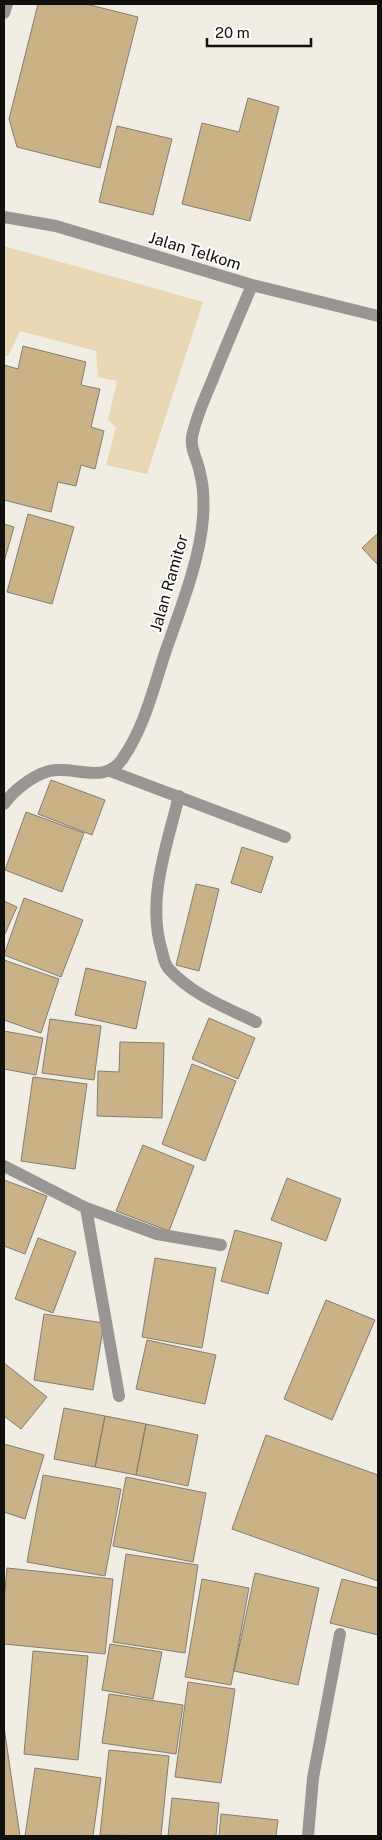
<svg xmlns="http://www.w3.org/2000/svg" width="382" height="1840" font-family="'Public Sans',sans-serif">
<style>
.green{fill:#e9d6b2}
.building{fill:#cab286;stroke:#827d75}
.lines{fill:none;stroke-linecap:round;stroke-linejoin:round}
.street{stroke:#989592;stroke-width:12}
.labels{text-anchor:middle;dominant-baseline:central;stroke-width:4;stroke-linejoin:round;paint-order:stroke}
.street-label{font-size:16px;fill:#12100d;stroke:#fff}
</style>
<rect width="100%" height="100%" fill="#f2ede3"/>
<path class="green" d="M4 246 203 302 147 474 106 465 116 427 108 420 117 381 98 377 96 351 20 331 8 356 4 355Z"/>
<path class="building" d="M38 4H86L138 17 100 168 17 147 9 119Z
M248 98 279 107 250 221 182 204 202 123 239 132Z
M117 126 172 139 153 215 99 202Z
M23 346 86 362 81 385 100 389 91 427 104 431 95 469 81 465 76 486 58 482 51 512 4 500V365L18 369Z
M28 514 74 527 52 604 7 592Z
M4 524 14 527 4 562Z
M378 533V565L362 548Z
M51 780 105 800 92 835 38 814Z
M26 812 84 833 62 892 5 870Z
M242 847 273 857 261 893 231 883Z
M196 884 219 889 199 971 176 965Z
M24 898 83 920 61 977 4 955Z
M4 901 17 907 4 936Z
M4 960 59 979 41 1033 4 1020Z
M86 968 146 982 136 1029 75 1015Z
M209 1018 255 1038 238 1079 192 1059Z
M50 1019 101 1026 94 1080 42 1073Z
M4 1031 43 1038 36 1075 4 1069Z
M120 1042 164 1043 162 1118 97 1116 98 1071 119 1072Z
M192 1064 236 1081 205 1161 162 1144Z
M33 1077 87 1084 75 1169 21 1161Z
M143 1145 194 1166 169 1231 116 1211Z
M287 1178 341 1199 326 1241 271 1220Z
M4 1180 47 1196 25 1254 4 1246Z
M235 1230 282 1243 268 1294 221 1281Z
M38 1238 76 1252 53 1313 15 1299Z
M155 1258 216 1268 202 1348 142 1337Z
M326 1300 375 1320 332 1420 284 1399Z
M44 1314 104 1323 93 1390 34 1380Z
M147 1340 216 1355 205 1404 136 1389Z
M4 1363 47 1397 21 1429 4 1416Z
M64 1408 105 1416 95 1467 54 1459Z
M105 1416 146 1424 136 1475 95 1467Z
M146 1424 198 1435 188 1486 136 1475Z
M266 1435 378 1475V1581L232 1529Z
M4 1444 44 1455 25 1519 4 1512Z
M43 1475 121 1489 105 1576 27 1562Z
M126 1477 206 1493 193 1562 113 1546Z
M126 1554 198 1565 185 1653 113 1642Z
M7 1568 113 1579 105 1654 4 1644V1601Z
M255 1573 319 1588 298 1685 234 1671Z
M202 1579 249 1588 231 1685 185 1677Z
M342 1579 378 1588V1635L330 1623Z
M110 1644 162 1652 153 1699 102 1690Z
M33 1651 88 1656 78 1760 24 1754Z
M188 1682 235 1689 221 1783 175 1777Z
M109 1694 183 1705 176 1754 102 1743Z
M4 1727 20 1836H4Z
M109 1750 169 1756 161 1836 100 1835Z
M35 1768 101 1778 93 1836H25Z
M172 1798 219 1803 216 1836H168Z
M221 1814 278 1820 276 1836H219Z"/>
<g class="lines">
<path class="street" d="M4 13 7 4
M4 217 56 226 252 285 378 316
M110 771 285 837
M179 796C167 845 146 901 162 951 163 956 165 964 168 968 192 995 225 1007 256 1022
M4 804C14 790 32 776 49 771 75 765 105 786 123 758 145 726 154 686 166 650 180 610 200 560 203 518 204 503 204 488 200 473 198 461 190 449 192 437 196 416 206 396 214 376 226 346 239 316 252 285
M4 1166 86 1208 157 1234 221 1245
M86 1208 119 1396
M308 1836 313 1778 340 1634"/>
</g>
<g class="labels">
<g class="street-label">
<text transform="translate(195 251) rotate(17)">Jalan Telkom</text>
<text transform="translate(169 583) rotate(-74)">Jalan Ramitor</text>
</g>
</g>
<rect width="382" height="1840" fill="none" stroke="#12100d" stroke-width="10"/>
<path d="M207 38v8h104v-8" fill="none" stroke="#12100d" stroke-width="2.5"/>
<text x="215" y="38" font-size="15" fill="#12100d" stroke="#ffffff" stroke-width="4" paint-order="stroke">20 m</text>
</svg>
